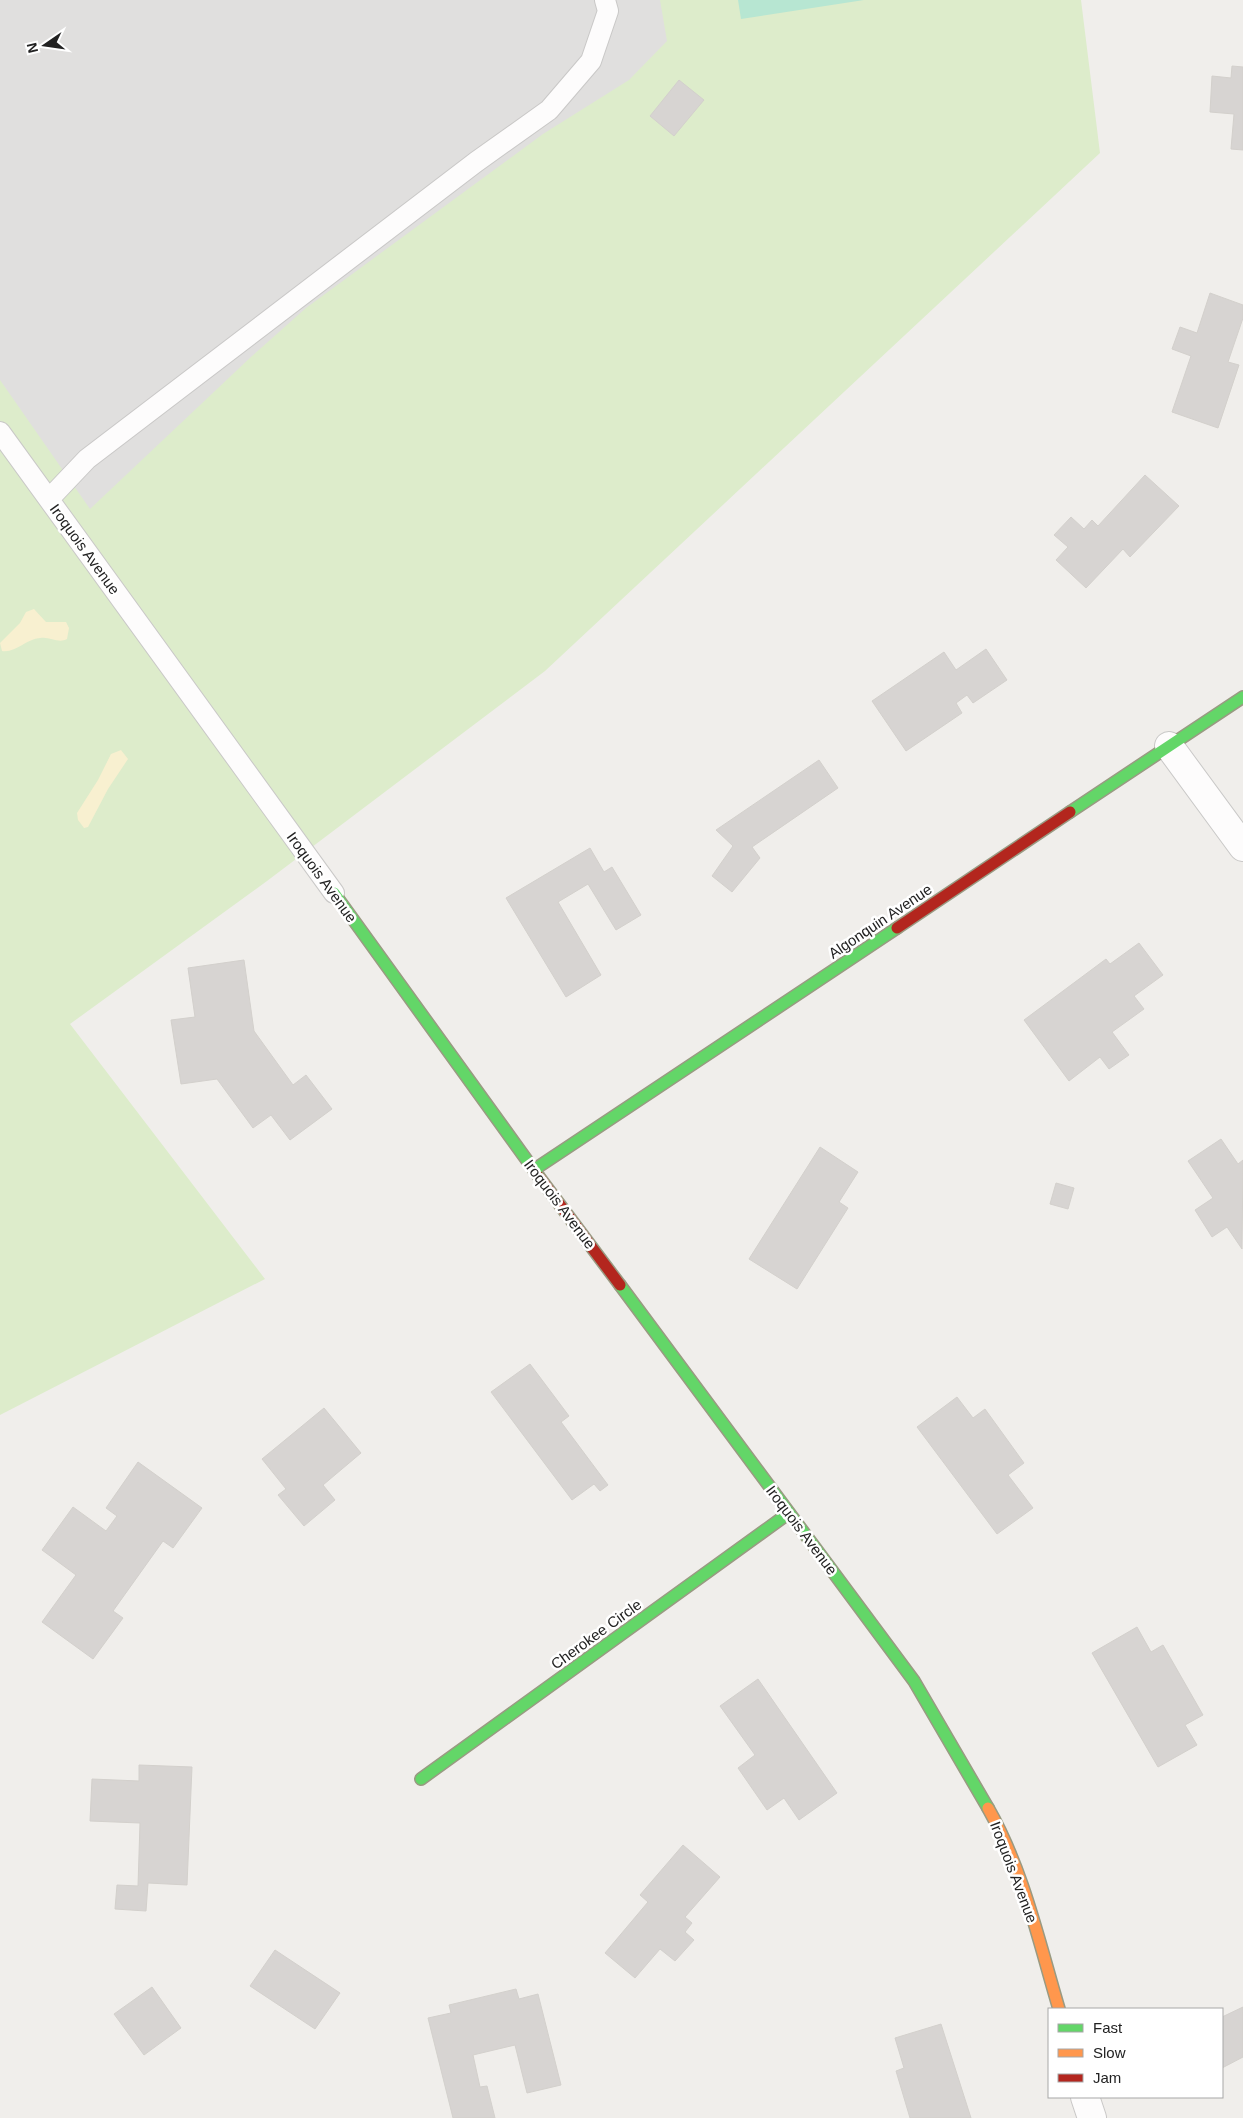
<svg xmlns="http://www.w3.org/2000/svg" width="1243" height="2118" font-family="Helvetica,sans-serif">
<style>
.grass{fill:#ddeccb}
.sand{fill:#f8f0d0}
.pitch{fill:#b7e6d2}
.parking{fill:#e0dfde}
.building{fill:#d7d4d2;stroke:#d3d0cc}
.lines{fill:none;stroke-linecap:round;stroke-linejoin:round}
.lane-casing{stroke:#c9c8c7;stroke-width:22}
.street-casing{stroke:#c9c8c7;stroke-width:30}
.fast-casing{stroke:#999a82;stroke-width:14}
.slow-casing{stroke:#999a82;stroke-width:14}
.jam-casing{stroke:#999a82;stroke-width:14}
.lane{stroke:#fdfcfc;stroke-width:20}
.street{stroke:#fdfcfc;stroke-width:28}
.fast{stroke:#63d668;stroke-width:11}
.slow{stroke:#ff974d;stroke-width:11}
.jam{stroke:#b3261e;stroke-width:11}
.labels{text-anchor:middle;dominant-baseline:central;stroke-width:5;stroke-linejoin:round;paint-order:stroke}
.street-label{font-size:15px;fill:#222;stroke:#fff}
</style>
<rect width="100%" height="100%" fill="#f0eeeb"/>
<path class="grass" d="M0 0H1081L1100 153 545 671 267 881 70 1024 265 1279 0 1415Z"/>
<path class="sand" d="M34 609 46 622H66L69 628 67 639C58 644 50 636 40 638 26 639 16 653 2 651L0 643 20 623 26 612Z
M121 750 128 759 108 789 88 827 84 828 78 820 77 813 98 780 111 754Z"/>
<path class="pitch" d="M738 0H864L741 19Z"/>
<path class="parking" d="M0 0H660L667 41 629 80 543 134 306 308 252 356 90 509 0 380Z"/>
<path class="building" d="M1232 66 1243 67V150L1231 149 1234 114 1210 112 1212 76 1231 78Z
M679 80 704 100 674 136 650 116Z
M1210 293 1243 305V318L1228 362 1239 365 1218 428 1172 412 1191 356 1172 349 1180 327 1197 333Z
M1145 475 1179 506 1130 557 1123 549 1086 588 1056 560 1068 547 1054 535 1071 517 1084 529 1092 520 1098 526Z
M986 649 1007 680 973 703 967 695 956 703 962 713 906 751 872 701 944 652 956 670Z
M819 760 838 788 752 847 760 858 732 892 712 876 733 846 716 830Z
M590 848 604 872 612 867 641 915 616 930 588 884 558 902 601 975 566 997 506 898Z
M1139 943 1163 975 1134 996 1144 1009 1112 1032 1129 1055 1109 1069 1100 1057 1069 1081 1024 1020 1106 959 1110 964Z
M244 960 254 1031 293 1085 306 1075 332 1109 290 1140 271 1115 253 1128 217 1079 181 1084 171 1020 195 1017 188 968Z
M1221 1139 1238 1164 1243 1160 1242 1249 1227 1227 1212 1237 1195 1210 1213 1198 1188 1161Z
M820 1147 858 1172 839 1202 848 1208 797 1289 749 1259Z
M1056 1183 1074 1188 1068 1209 1050 1204Z
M530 1364 569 1416 561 1422 608 1485 600 1491 594 1484 572 1500 491 1392Z
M957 1397 973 1418 985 1409 1024 1463 1008 1475 1033 1508 997 1534 917 1427Z
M324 1408 361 1453 323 1485 335 1500 304 1526 278 1495 286 1489 262 1459Z
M138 1462 202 1508 173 1548 163 1541 113 1611 123 1618 93 1659 42 1622 76 1575 42 1550 73 1507 106 1531 117 1516 106 1508Z
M1137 1627 1151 1652 1163 1645 1203 1715 1185 1725 1197 1745 1158 1767 1092 1653Z
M758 1679 837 1793 799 1820 784 1798 767 1810 738 1768 755 1755 720 1706Z
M139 1765 192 1767 187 1885 148 1883 146 1911 115 1909 117 1885 138 1886 140 1823 90 1821 92 1779 139 1781Z
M683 1845 720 1877 685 1917 692 1923 685 1932 694 1940 675 1961 660 1949 635 1978 605 1953 648 1902 640 1895Z
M275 1950 340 1993 315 2029 250 1986Z
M152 1987 181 2028 144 2055 114 2014Z
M516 1989 519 1999 538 1994 561 2085 527 2093 515 2045 473 2055 480 2087 487 2086 495 2118H453L428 2018 451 2013 449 2005Z
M1243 2007V2057L1222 2068V2017Z
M941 2024 971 2118H910L896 2071 904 2068 895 2038Z"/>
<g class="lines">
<defs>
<path id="lane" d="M0 432 334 893
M49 499 87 459 476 162 549 110 591 61 608 11 605 0"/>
<path id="street" d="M1169 746 1243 847
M1085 2097 1092 2118"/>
<path id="fast" d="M1070 812 1243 697
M334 893 539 1177
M535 1169 897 928
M620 1285 914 1681 988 1808
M421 1779 789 1513"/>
<path id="slow" d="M988 1808C1023 1869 1039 1942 1059 2009"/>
<path id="jam" d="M897 928 1070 812
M539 1177 620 1285"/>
</defs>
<use href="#lane" class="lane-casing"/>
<use href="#street" class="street-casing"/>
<use href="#fast" class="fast-casing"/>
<use href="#slow" class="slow-casing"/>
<use href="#jam" class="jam-casing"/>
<use href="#lane" class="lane"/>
<use href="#street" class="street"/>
<use href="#fast" class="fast"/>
<use href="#slow" class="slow"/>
<use href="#jam" class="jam"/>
</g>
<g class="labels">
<g class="street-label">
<text transform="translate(85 549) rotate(54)">Iroquois Avenue</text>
<text transform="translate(322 877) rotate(54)">Iroquois Avenue</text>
<text transform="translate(880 921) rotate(-34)">Algonquin Avenue</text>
<text transform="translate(560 1204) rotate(53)">Iroquois Avenue</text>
<text transform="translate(802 1530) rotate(53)">Iroquois Avenue</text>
<text transform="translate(596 1634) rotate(-36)">Cherokee Circle</text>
<text transform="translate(1014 1872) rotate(69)">Iroquois Avenue</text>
</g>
</g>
<rect x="1048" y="2008" width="175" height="90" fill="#ffffff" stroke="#a7a7a7"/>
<rect x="1058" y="2024" width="25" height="8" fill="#63d668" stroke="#a7a7a7"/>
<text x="1093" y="2033" font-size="15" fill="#222222">Fast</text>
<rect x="1058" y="2049" width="25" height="8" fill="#ff974d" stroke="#a7a7a7"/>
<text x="1093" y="2058" font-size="15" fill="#222222">Slow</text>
<rect x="1058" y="2074" width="25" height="8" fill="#b3261e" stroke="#a7a7a7"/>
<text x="1093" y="2083" font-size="15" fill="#222222">Jam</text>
<g transform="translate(45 45) rotate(257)" stroke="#ffffff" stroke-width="4" paint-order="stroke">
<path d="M0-4L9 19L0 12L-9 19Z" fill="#222222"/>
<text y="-8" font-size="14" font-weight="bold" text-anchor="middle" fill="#222222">N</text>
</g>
</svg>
